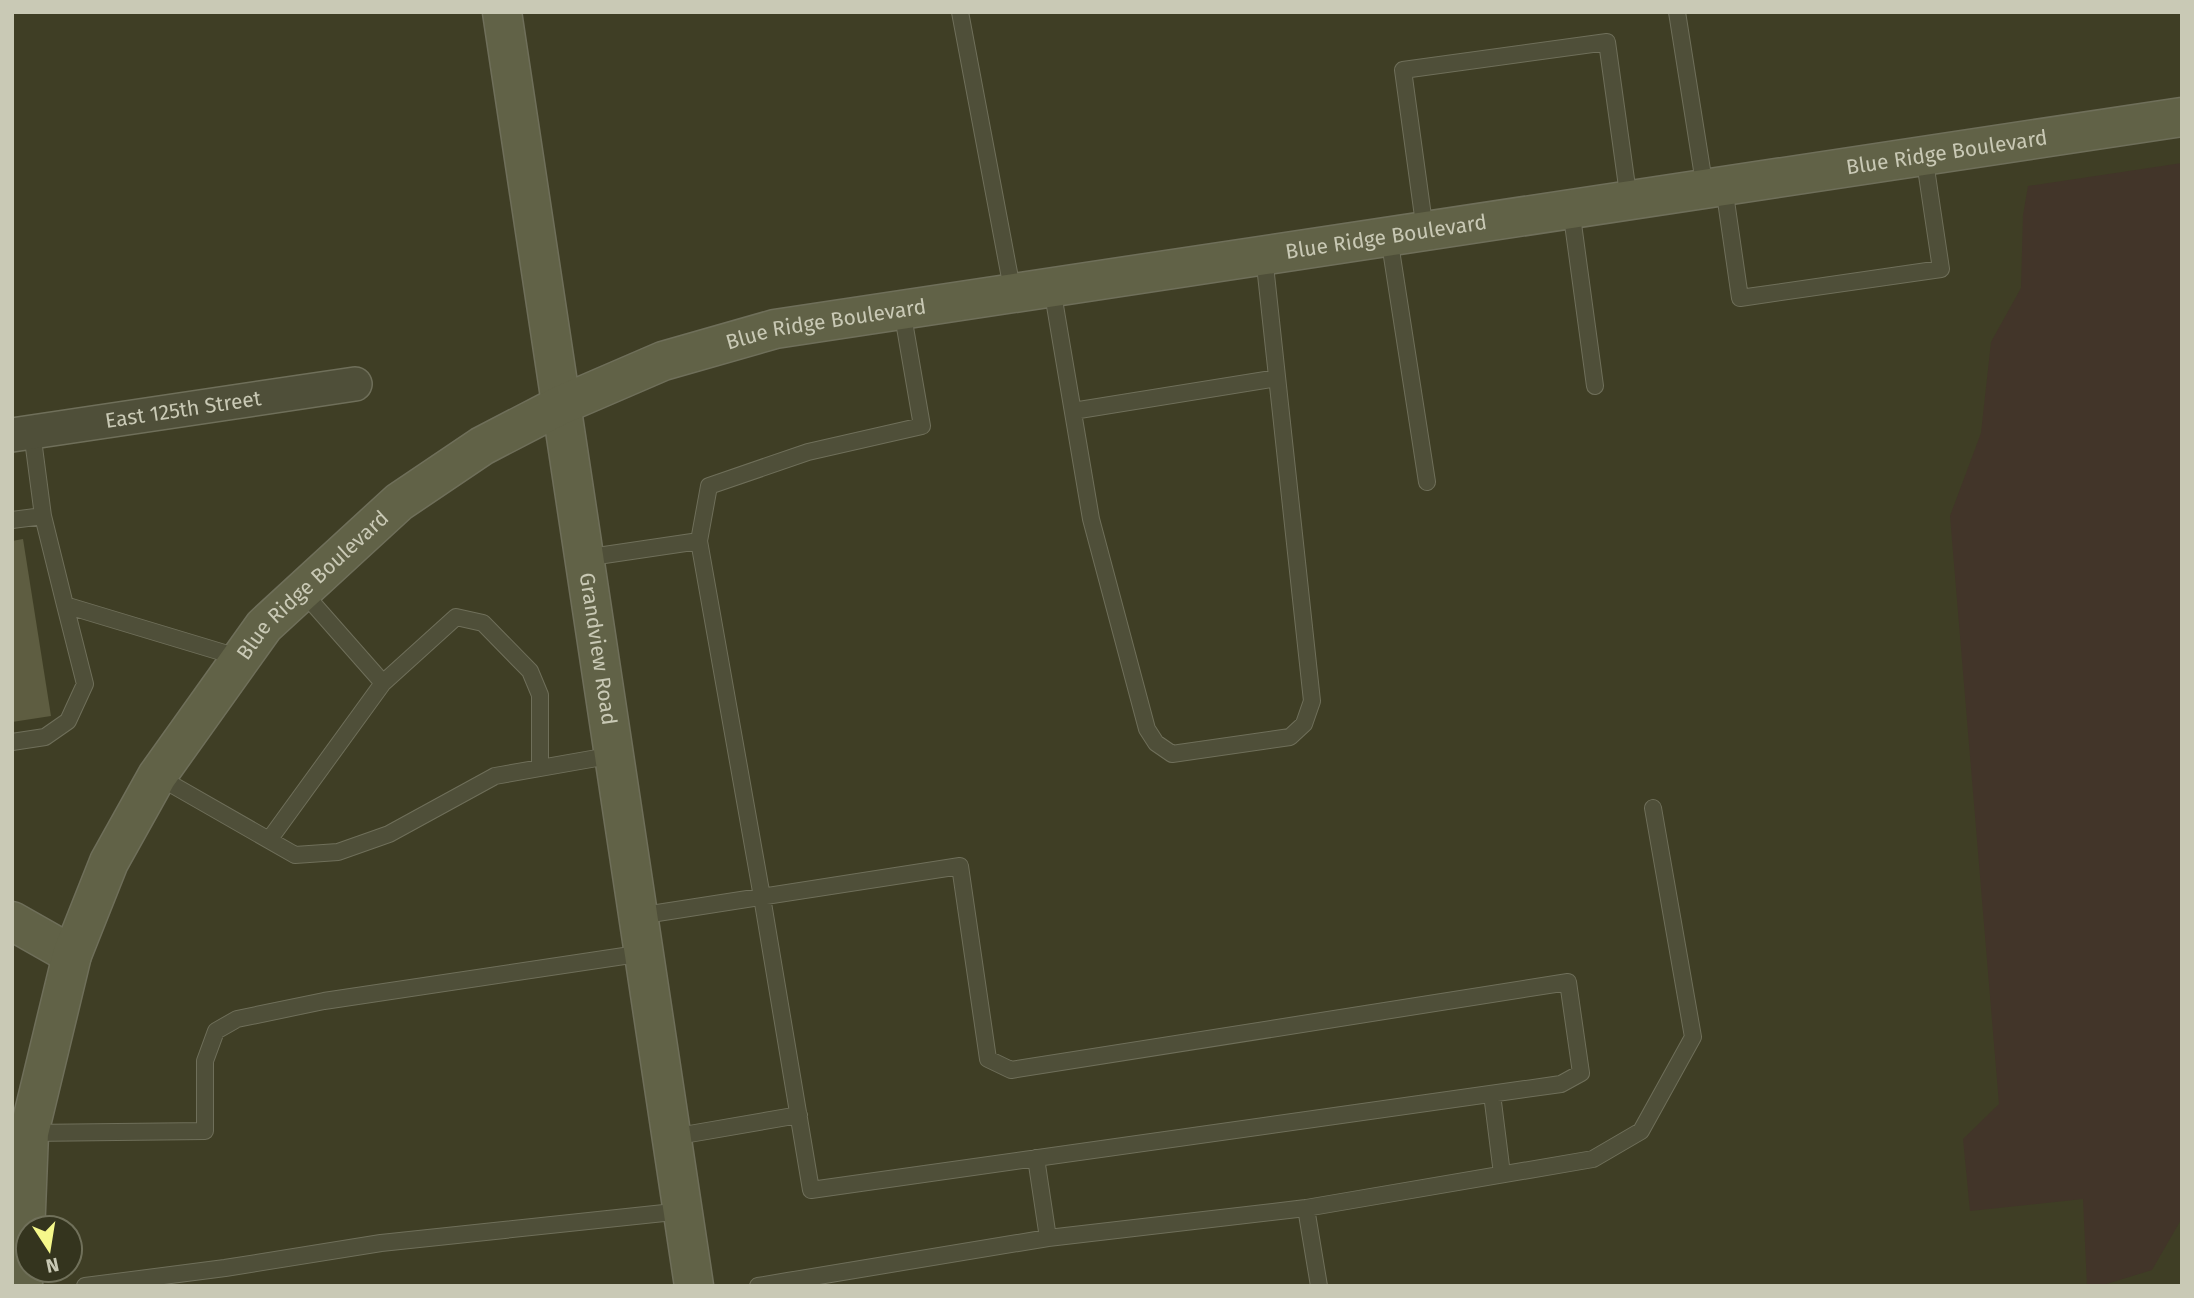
<svg xmlns="http://www.w3.org/2000/svg" width="2194" height="1298" font-family="'Fira Sans',sans-serif">
<style>
.green{fill:#423529}
.building{fill:#5e5d41}
.lines{fill:none;stroke-linecap:round;stroke-linejoin:round}
.lane-casing{stroke:#6f6f5a;stroke-width:18}
.street-casing{stroke:#6f6f5a;stroke-width:36}
.secondary-casing{stroke:#6f6f5a;stroke-width:41}
.lane{stroke:#4f4f39;stroke-width:16}
.street{stroke:#4f4f39;stroke-width:33}
.secondary{stroke:#616247;stroke-width:38}
.labels{text-anchor:middle;dominant-baseline:central;stroke-width:7;stroke-linejoin:round;paint-order:stroke}
.street-label{font-size:21px;fill:#c9c9b5;stroke:#34341e}
</style>
<rect width="100%" height="100%" fill="#3f3e25"/>
<path class="green" d="M2182 163V1218L2152 1270 2100 1286H2087L2083 1199 1970 1211 1963 1139 1999 1104 1950 516 1981 433 1991 342 2021 288 2023 215 2028 186Z"/>
<path class="building" d="M23 539 51 716 12 722V541Z"/>
<g class="lines">
<defs>
<path id="lane" d="M960 12 1013 294
M1677 12 1705 189
M1724 187 1740 298 1941 269 1924 155
M1571 209 1595 386
M1425 231 1403 70 1607 42 1629 201
M1389 237 1427 482
M1052 288 1091 519 1147 729 1156 743 1172 754 1290 737 1304 724 1312 701 1264 256
M1073 411 1277 378
M32 432 43 516 65 605
M12 520 43 516
M699 541 709 486 808 452 922 426 902 310
M584 558 699 541 762 897 811 1190 1561 1084 1581 1073 1568 982 1011 1070 988 1059 960 866 638 916
M302 591 383 683
M12 742 45 737 68 721 85 684 65 605 241 658
M157 776 295 855 338 852 389 834 495 776 614 755
M269 840 383 683 456 617 483 623 530 671 540 695V768
M1492 1094 1502 1174
M29 1133 205 1131V1061L216 1031 237 1019 324 1001 644 953
M672 1137 799 1115
M1036 1158 1048 1238
M1306 1208 1319 1286
M788 1281 1048 1238 1306 1208 1593 1159 1641 1131 1693 1037 1653 808
M85 1286 225 1268 381 1243 683 1211
M758 1286 788 1281 789 1286"/>
<g id="street">
<path id="s1" d="M12 435 355 384"/>
</g>
<g id="secondary">
<path id="s2" d="M502 12 694 1286"/>
<path d="M12 921 72 955"/>
<path id="s3" d="M23 1286 29 1133 72 955 109 862 157 776 264 626 399 502 482 446 561 405 663 361 775 329 2182 117"/>
</g>
</defs>
<use href="#lane" class="lane-casing"/>
<use href="#street" class="street-casing"/>
<use href="#secondary" class="secondary-casing"/>
<use href="#lane" class="lane"/>
<use href="#street" class="street"/>
<use href="#secondary" class="secondary"/>
</g>
<g class="labels">
<g class="street-label">
<text stroke="none"><textPath href="#s3" startOffset="2504">Blue Ridge Boulevard</textPath></text>
<text stroke="none"><textPath href="#s3" startOffset="1937">Blue Ridge Boulevard</textPath></text>
<text stroke="none"><textPath href="#s3" startOffset="1370">Blue Ridge Boulevard</textPath></text>
<text stroke="none"><textPath href="#s1" startOffset="173">East 125th Street</textPath></text>
<text stroke="none"><textPath href="#s3" startOffset="782">Blue Ridge Boulevard</textPath></text>
<text stroke="none"><textPath href="#s2" startOffset="644">Grandview Road</textPath></text>
</g>
</g>
<rect width="2194" height="1298" fill="none" stroke="#c9c9b5" stroke-width="28"/>
<g transform="translate(49 1249) rotate(168)"><circle r="33" fill="#34341e" stroke="#70705a" stroke-width="2"/>
<path d="M0-5L12 26L0 18L-12 26Z" fill="#f5f88b"/>
<text y="-10" font-size="19" font-weight="bold" text-anchor="middle" fill="#c9c9b5">N</text>
</g>
</svg>
